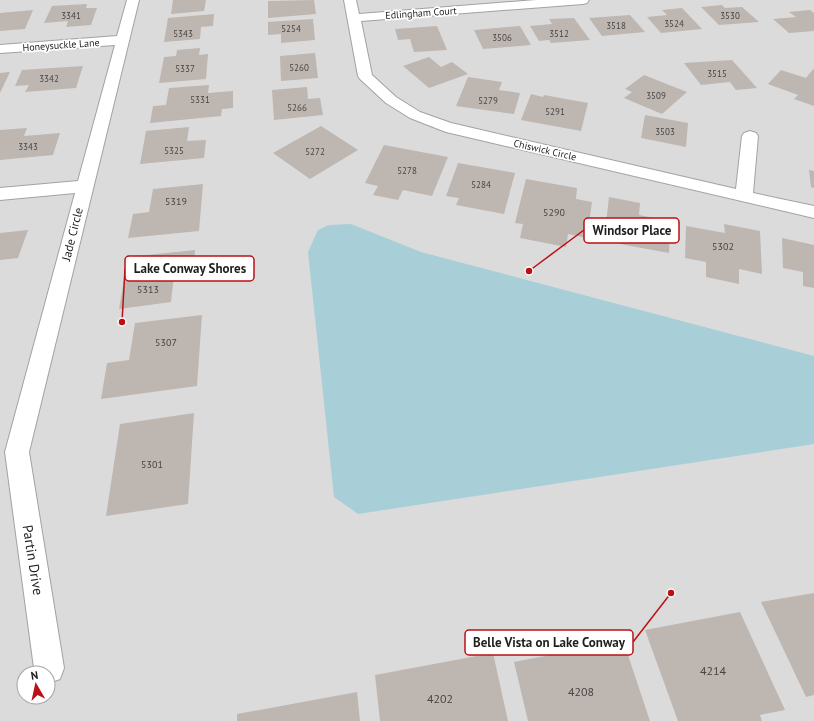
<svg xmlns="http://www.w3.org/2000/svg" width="814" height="721" font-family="'PT Sans',sans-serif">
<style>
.residential{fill:#dcdbdb;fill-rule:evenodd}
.water{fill:#a8ced8}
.building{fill:#beb6b1}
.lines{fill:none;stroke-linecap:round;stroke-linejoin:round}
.street-casing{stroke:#a2a2a2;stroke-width:2}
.street{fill:#fff;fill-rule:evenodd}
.labels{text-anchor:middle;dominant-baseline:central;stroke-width:3.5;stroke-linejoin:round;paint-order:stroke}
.far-number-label{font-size:9px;fill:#464443}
.far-street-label{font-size:10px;fill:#1e1e1e;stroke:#fff}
.number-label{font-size:10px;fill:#464443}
.street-label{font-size:12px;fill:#1e1e1e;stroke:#fff}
.near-number-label{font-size:12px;fill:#464443}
.near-street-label{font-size:14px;fill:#1e1e1e;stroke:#fff}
.leader{fill:none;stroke:#bb1014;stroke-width:1.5}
.callout-dot{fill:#bb1014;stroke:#fff;stroke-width:1.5}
.callout{fill:#fff;stroke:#bb1014;stroke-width:1.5}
.callout-label{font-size:13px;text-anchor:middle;font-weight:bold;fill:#1e1e1e}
</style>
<rect width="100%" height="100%" fill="#eeeae4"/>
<path class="residential" d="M0 0H814V721H0ZM24 673H48V697H24Z"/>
<path class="water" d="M351 224 421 252 814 356V444L358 514 334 497 308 252 318 230 329 225Z"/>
<path class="building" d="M173 0H206L204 11 171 14Z
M314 0 316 14 268 18V1Z
M87 4 86 8H97L91 25 66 27 68 21 44 23 52 6Z
M722 5 725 8 742 7 759 22 719 25 701 7Z
M682 8 702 29 661 33 647 17 667 15 662 10Z
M33 10 25 29 0 31V13Z
M810 10 814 13V31L789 33 773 19 796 17 789 12Z
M214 14 213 26 201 27 200 39 164 42 168 18Z
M630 15 645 32 602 36 589 18Z
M574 18 590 40 551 43 549 40 539 41 530 26 552 24 549 19Z
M313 19 315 40 281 43V34L268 35V22Z
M437 26 447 50 414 52 410 39 398 40 395 29Z
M520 26 531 45 483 49 474 30Z
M200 48 199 55 208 54 206 79 159 83 164 57 176 56 177 50Z
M315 53 318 78 281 81 280 56Z
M429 57 441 67 452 62 468 74 429 88 403 66Z
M732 60 757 88 736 90 730 82 701 85 684 63Z
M83 66 76 88 25 92 29 85 15 86 22 70Z
M814 68V106L794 99 798 95 768 84 781 70 806 78Z
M10 72 0 93V73Z
M644 75 687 92 662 114 624 98 632 92 625 89Z
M468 77 502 82 499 90 520 93 514 114 456 106Z
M209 85 208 93 233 91V108L222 109 221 116 150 123 153 106 166 105 169 88Z
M307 87 308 99 320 98 323 115 274 120 272 90Z
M531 94 543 97 544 95 588 103 581 131 521 120Z
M645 115 688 123 686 147 641 138Z
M321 126 358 150 310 179 273 153Z
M189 127 187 141 206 140 204 158 140 164 146 131Z
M27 128 24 136 60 133 53 155 0 160V130Z
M384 145 448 157 432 196 403 190 398 200 373 195 378 186 365 183Z
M458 163 515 173 504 214 456 205 459 198 446 196Z
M809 170 814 171V188L811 187Z
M526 179 577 188 576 199 592 202 587 238 568 234 566 247 520 238 523 224 515 223Z
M203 184 199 231 128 238 133 214 149 212 153 189Z
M609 197 640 203 639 215 670 221 669 253 604 241Z
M724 224 760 231 762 274 739 269V284L706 277V262L685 258 686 226 725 233Z
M28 230 18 258 0 260V233Z
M782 238 814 245V288L803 286V272L783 268Z
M195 250 193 274 174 276 171 302 119 309 128 257Z
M202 315 197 386 101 399 107 363 129 360 135 323Z
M194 413 188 504 106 516 120 424Z
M814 593V695L806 697 761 602Z
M740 612 785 710 760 715 762 721H678L645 630Z
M597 646 600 654 626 649 650 721H528L514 662Z
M493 653 508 721H380L375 675Z
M357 692 360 721H237V714Z"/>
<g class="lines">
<defs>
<path id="street" d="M127 0H139L29 452 64 668 60 679 49 683 48 673H36L34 668 5 452 75 193 0 200V188L78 181 115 45 0 53V45L117 36Z
M344 0H356L359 14 536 0H589L587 3 583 4 361 21 372 75 396 97 420 112 451 123 736 189 742 136 744 133 750 131 756 133 758 136 753 193 814 206V218L446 132 410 118 386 103 360 79 358 76Z"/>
</defs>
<use href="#street" class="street-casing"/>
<use href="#street" class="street"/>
</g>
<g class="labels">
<g class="far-number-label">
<text x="71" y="15">3341</text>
<text x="730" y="15">3530</text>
<text x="674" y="23">3524</text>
<text x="616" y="25">3518</text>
<text x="291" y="28">5254</text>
<text x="183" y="33">5343</text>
<text x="559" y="33">3512</text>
<text x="502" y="37">3506</text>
<text x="299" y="67">5260</text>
<text x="185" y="68">5337</text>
<text x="717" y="73">3515</text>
<text x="49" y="78">3342</text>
<text x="656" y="95">3509</text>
<text x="200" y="99">5331</text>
<text x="488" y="100">5279</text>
<text x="297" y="107">5266</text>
<text x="555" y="111">5291</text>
<text x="665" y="131">3503</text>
<text x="28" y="146">3343</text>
<text x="174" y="150">5325</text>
<text x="315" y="151">5272</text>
<text x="407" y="170">5278</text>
<text x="481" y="184">5284</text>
</g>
<g class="far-street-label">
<text transform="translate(421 13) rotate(-4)">Edlingham Court</text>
<text transform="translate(61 45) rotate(-4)">Honeysuckle Lane</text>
<text transform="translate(545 150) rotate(13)">Chiswick Circle</text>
</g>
<g class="number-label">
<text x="176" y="201">5319</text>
<text x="554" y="212">5290</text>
<text x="723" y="246">5302</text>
<text x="148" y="289">5313</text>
<text x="166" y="342">5307</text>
<text x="152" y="464">5301</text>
</g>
<g class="street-label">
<text transform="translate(72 234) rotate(-76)">Jade Circle</text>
</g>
<g class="near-number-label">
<text x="713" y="670">4214</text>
<text x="581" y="691">4208</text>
<text x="440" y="698">4202</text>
</g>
<g class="near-street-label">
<text transform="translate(33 560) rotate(81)">Partin Drive</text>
</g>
</g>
<path class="leader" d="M529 271L584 230M122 322L125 269M671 593L633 642"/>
<g class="callout-dot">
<circle cx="529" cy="271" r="4"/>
<circle cx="122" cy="322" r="4"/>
<circle cx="671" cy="593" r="4"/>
</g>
<g class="callout">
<rect x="584" y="218" width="95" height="25" rx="4"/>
<rect x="125" y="256" width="129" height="25" rx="4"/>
<rect x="465" y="630" width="168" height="25" rx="4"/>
</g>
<g class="callout-label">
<text x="632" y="235">Windsor Place</text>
<text x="190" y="273">Lake Conway Shores</text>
<text x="549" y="647">Belle Vista on Lake Conway</text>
</g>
<g transform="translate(36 685) rotate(351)"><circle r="19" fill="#ffffff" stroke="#a5a5a5"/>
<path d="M0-3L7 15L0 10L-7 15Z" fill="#bb1014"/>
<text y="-6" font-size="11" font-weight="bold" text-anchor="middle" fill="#1e1e1e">N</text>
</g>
</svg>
